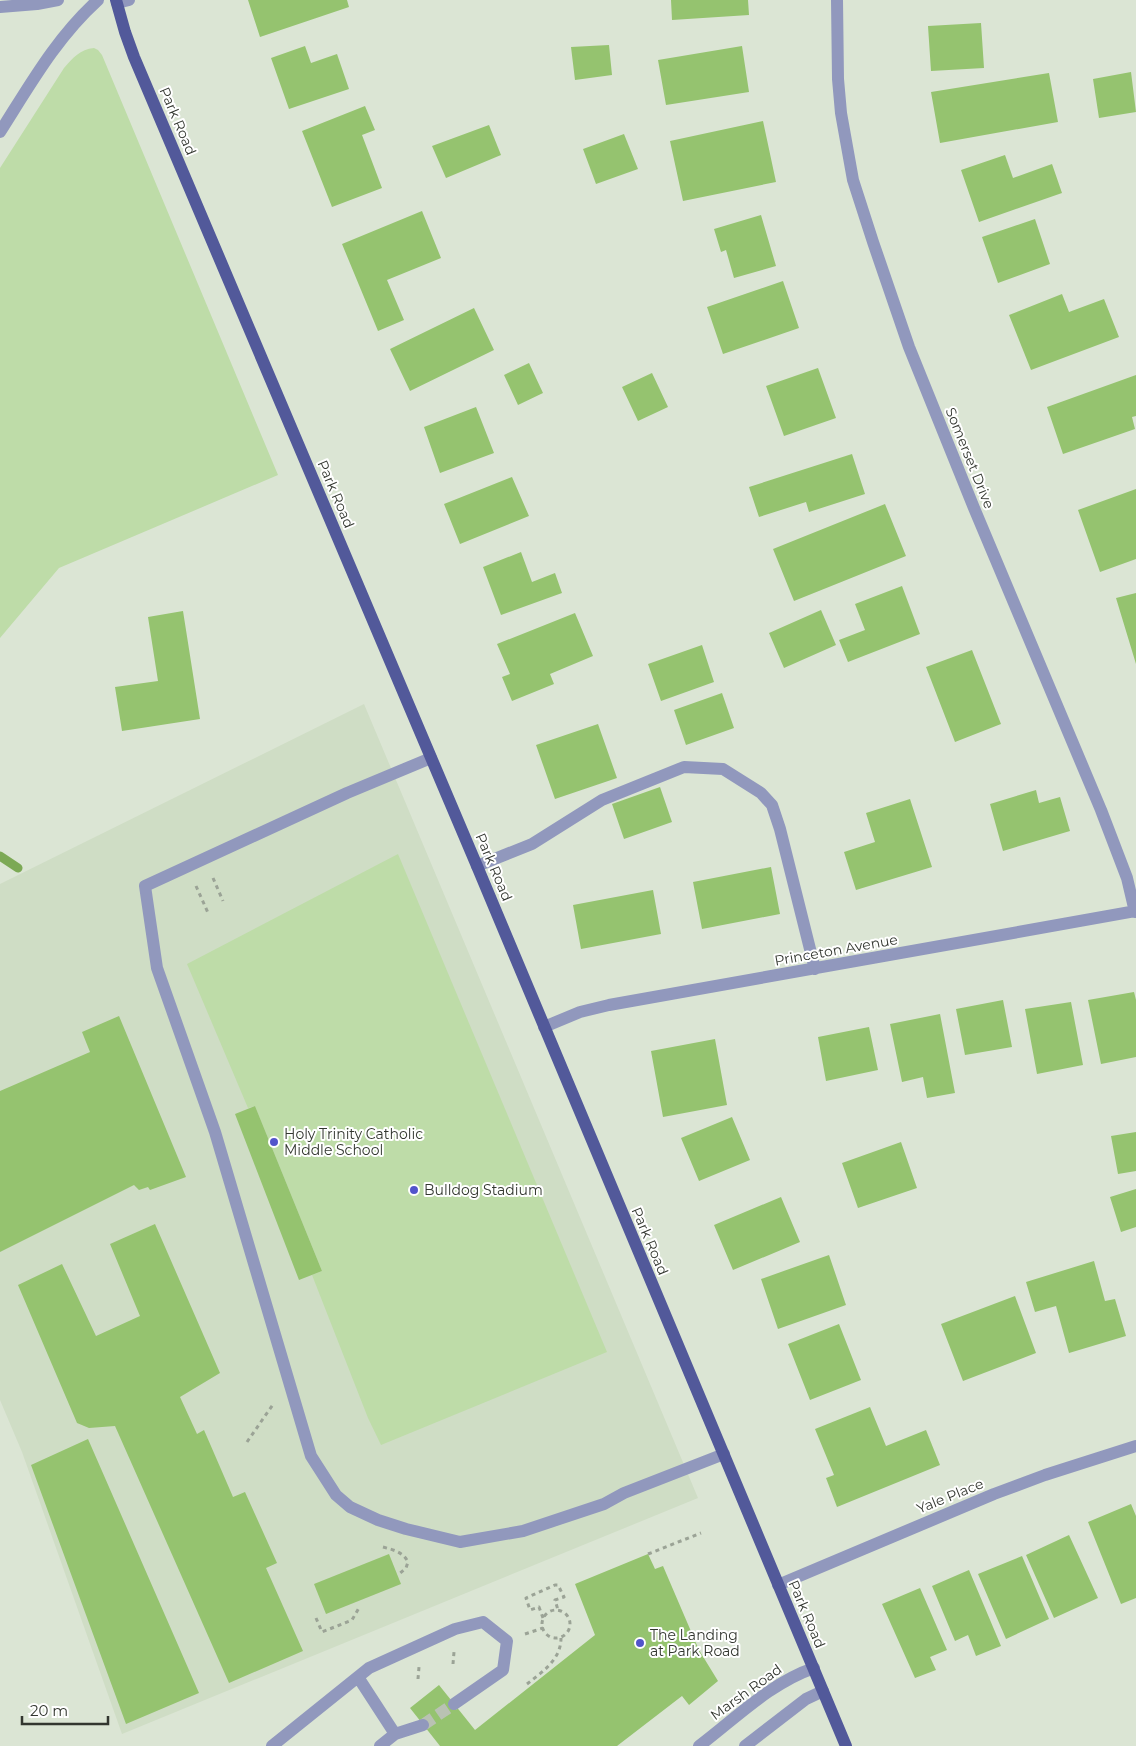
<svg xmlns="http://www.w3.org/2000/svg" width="1136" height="1746" font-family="Montserrat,sans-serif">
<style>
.built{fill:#cfddc5}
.green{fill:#bedca8}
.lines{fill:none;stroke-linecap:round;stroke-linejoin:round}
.stream{stroke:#7ca955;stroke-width:9}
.building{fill:#95c36f}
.minor-tunnel{stroke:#b9c2b3;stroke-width:12;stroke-dasharray:12 6;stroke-linecap:butt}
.path{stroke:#9ba396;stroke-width:3;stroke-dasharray:4 4;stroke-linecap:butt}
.minor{stroke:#9198bd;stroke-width:12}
.major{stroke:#52599a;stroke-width:12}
.poi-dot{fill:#5254cb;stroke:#fff;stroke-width:2}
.labels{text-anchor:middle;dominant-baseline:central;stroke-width:4;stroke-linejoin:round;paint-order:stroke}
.street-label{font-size:14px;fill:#32362f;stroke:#fff}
.poi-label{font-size:14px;fill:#32362f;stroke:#fff;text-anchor:start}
</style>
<rect width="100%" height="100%" fill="#dbe5d4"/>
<path class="built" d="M364 704 698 1498 122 1734 22 1452 0 1400V884Z"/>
<path class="green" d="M94 48 98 50 102 55 278 475 59 568 0 638V168L64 68C73 58 80 49 94 48Z
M398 854 607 1352 381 1445 368 1418 312 1275 322 1271 255 1106 248 1108 187 964Z"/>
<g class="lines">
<path class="stream" d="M0 856 18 868"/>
</g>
<path class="building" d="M248 0H347L349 7 260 37Z
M671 0H748L749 15 672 20Z
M981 23 984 68 931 71 928 26Z
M609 45 612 75 575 80 571 47Z
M305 46 311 63 337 54 349 89 289 109 271 58Z
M742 46 749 92 666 105 658 60Z
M1131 72 1136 112 1099 118 1093 79Z
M1049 73 1058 122 940 143 931 92Z
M365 106 375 130 362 135 382 188 332 207 302 131Z
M763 121 776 182 683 201 670 141Z
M489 125 501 155 446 178 432 146Z
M624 134 638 169 596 184 583 149Z
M1005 155 1013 178 1052 164 1062 193 979 222 961 170Z
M422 211 441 258 387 280 404 320 378 331 342 244Z
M761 215 776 266 734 278 726 250 721 252 714 229Z
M1035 219 1050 264 998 283 982 237Z
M783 281 799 328 723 354 707 307Z
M1062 294 1069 312 1104 299 1119 337 1031 370 1009 315Z
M474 308 494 350 410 391 390 349Z
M529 363 543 393 518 405 504 375Z
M818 368 836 418 784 436 766 386Z
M652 373 668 407 638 421 622 387Z
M1136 375V416L1132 417 1135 429 1063 454 1047 407Z
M476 407 494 453 440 473 424 427Z
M852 454 865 494 809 512 806 502 759 517 749 487Z
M512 477 529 516 460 544 444 504Z
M1136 489V559L1100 572 1078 510Z
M885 504 906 556 794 601 773 549Z
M521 552 532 582 555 573 562 593 501 615 483 567Z
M902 586 920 634 848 662 839 640 865 630 855 604Z
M1136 593V664L1116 598Z
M821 610 836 645 784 668 769 633Z
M183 611 200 719 122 731 115 687 158 681 148 617Z
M575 613 593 656 550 674 554 684 512 701 502 677 510 674 497 644Z
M702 645 714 682 661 701 648 664Z
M972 650 1001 724 955 742 926 667Z
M722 693 734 728 686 745 674 710Z
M598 724 617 778 555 799 536 745Z
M660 787 672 822 624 839 612 804Z
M1036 790 1039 803 1060 797 1070 831 1003 851 990 804Z
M910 799 932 867 856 890 844 852 875 842 866 813Z
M771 867 780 914 702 929 693 882Z
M653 890 661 934 581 949 573 905Z
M1134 992 1136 1000V1057L1101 1064 1088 1000Z
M1003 1000 1012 1047 965 1055 956 1009Z
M1071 1002 1083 1065 1037 1074 1025 1009Z
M940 1014 955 1093 927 1098 923 1077 902 1082 890 1024Z
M119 1016 186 1177 150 1190 148 1187 139 1190 134 1185 0 1252V1091L90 1052 82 1032Z
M869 1027 878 1070 826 1081 818 1037Z
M715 1039 727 1105 663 1117 651 1051Z
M255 1106 322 1271 299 1280 235 1114Z
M732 1117 750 1160 699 1181 681 1138Z
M1136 1132V1171L1118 1174 1111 1136Z
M901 1142 917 1188 858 1208 842 1163Z
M1136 1189V1227L1121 1232 1110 1197Z
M781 1197 800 1242 733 1270 714 1225Z
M155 1224 220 1373 180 1397 197 1434 204 1430 233 1497 245 1492 277 1563 266 1568 303 1651 229 1683 115 1426 89 1428 77 1423 18 1285 62 1264 96 1336 140 1316 110 1244Z
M829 1255 846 1305 778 1329 761 1279Z
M1094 1261 1105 1301 1115 1299 1126 1336 1069 1353 1056 1306 1035 1312 1026 1282Z
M1015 1296 1036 1353 963 1381 941 1324Z
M839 1324 861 1380 810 1400 788 1344Z
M870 1407 886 1446 926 1430 940 1465 837 1507 826 1478 834 1475 815 1429Z
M88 1439 199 1693 126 1724 31 1465Z
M1131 1504 1136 1516V1598L1121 1604 1088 1522Z
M1069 1535 1098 1598 1054 1618 1026 1555Z
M389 1554 401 1584 326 1614 314 1584Z
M648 1554 655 1569 663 1566 699 1650 718 1681 689 1705 682 1696 617 1746H440L410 1708 439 1685 475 1730 595 1635 575 1584Z
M1022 1556 1049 1619 1006 1639 978 1574Z
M969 1570 1001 1646 976 1656 968 1635 955 1641 932 1586Z
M920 1588 947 1650 930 1657 936 1670 915 1678 882 1604Z"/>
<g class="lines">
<path class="minor-tunnel" d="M423 1725 454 1704"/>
<path class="path" d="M213 878 223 901
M196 886 209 915
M247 1442 274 1403
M383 1547C394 1550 403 1552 408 1562L406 1568 398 1575
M648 1554 701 1533
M542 1624a14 14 0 1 1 28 0a14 14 0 1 1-28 0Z
M316 1618 322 1632 352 1620 360 1606
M543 1618 539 1607 530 1610 526 1598 555 1585H558L564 1597 555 1600 558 1610
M525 1634 543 1628
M453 1664 454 1652
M418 1679 419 1667
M527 1684C542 1672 561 1660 561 1638"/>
<path class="minor" d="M837 0 838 79 841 113 853 180 873 242 909 347 974 508 1101 810 1127 878 1135 912
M117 3 129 0
M0 7 37 4 58 0
M0 132C30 85 56 38 98 0
M431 758 347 793 145 886 157 968 215 1132 311 1456 336 1495 350 1507 378 1520 406 1529 460 1542 523 1531 604 1504 624 1493 724 1454
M477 866 532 844 602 800 684 767 723 769 761 793 772 805 780 829 815 969
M544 1027 580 1012 609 1005 1136 911
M778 1585 994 1494 1045 1475 1136 1446
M358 1677 395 1734 380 1746
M395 1734 423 1725
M272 1746 369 1668 455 1629 483 1622 507 1641 503 1670 454 1704
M699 1746C735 1719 770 1683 814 1668
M745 1746 806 1699 823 1691"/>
<path class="major" d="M116 0 125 32 134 57 477 866 846 1746"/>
</g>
<g class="poi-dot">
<circle cx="274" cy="1142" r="5"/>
<circle cx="414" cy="1190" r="5"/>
<circle cx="640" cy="1643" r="5"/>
</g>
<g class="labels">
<g class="street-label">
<text transform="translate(178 121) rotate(67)">Park Road</text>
<text transform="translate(970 458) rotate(68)">Somerset Drive</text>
<text transform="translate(336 494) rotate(67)">Park Road</text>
<text transform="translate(494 867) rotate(67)">Park Road</text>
<text transform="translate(836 950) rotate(-10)">Princeton Avenue</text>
<text transform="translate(650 1241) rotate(67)">Park Road</text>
<text transform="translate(950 1496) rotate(-22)">Yale Place</text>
<text transform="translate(807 1614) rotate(67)">Park Road</text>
<text transform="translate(746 1692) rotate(-36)">Marsh Road</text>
</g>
<g class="poi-label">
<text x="284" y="1134">Holy Trinity Catholic<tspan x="284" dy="16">Middle School</tspan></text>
<text x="424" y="1190">Bulldog Stadium</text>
<text x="650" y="1635">The Landing<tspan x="650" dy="16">at Park Road</tspan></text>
</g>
</g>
<path d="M22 1716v8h86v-8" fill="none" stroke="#32362f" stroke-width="2.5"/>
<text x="30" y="1716" font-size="15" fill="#32362f" stroke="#ffffff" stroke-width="4" paint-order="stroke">20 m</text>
</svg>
